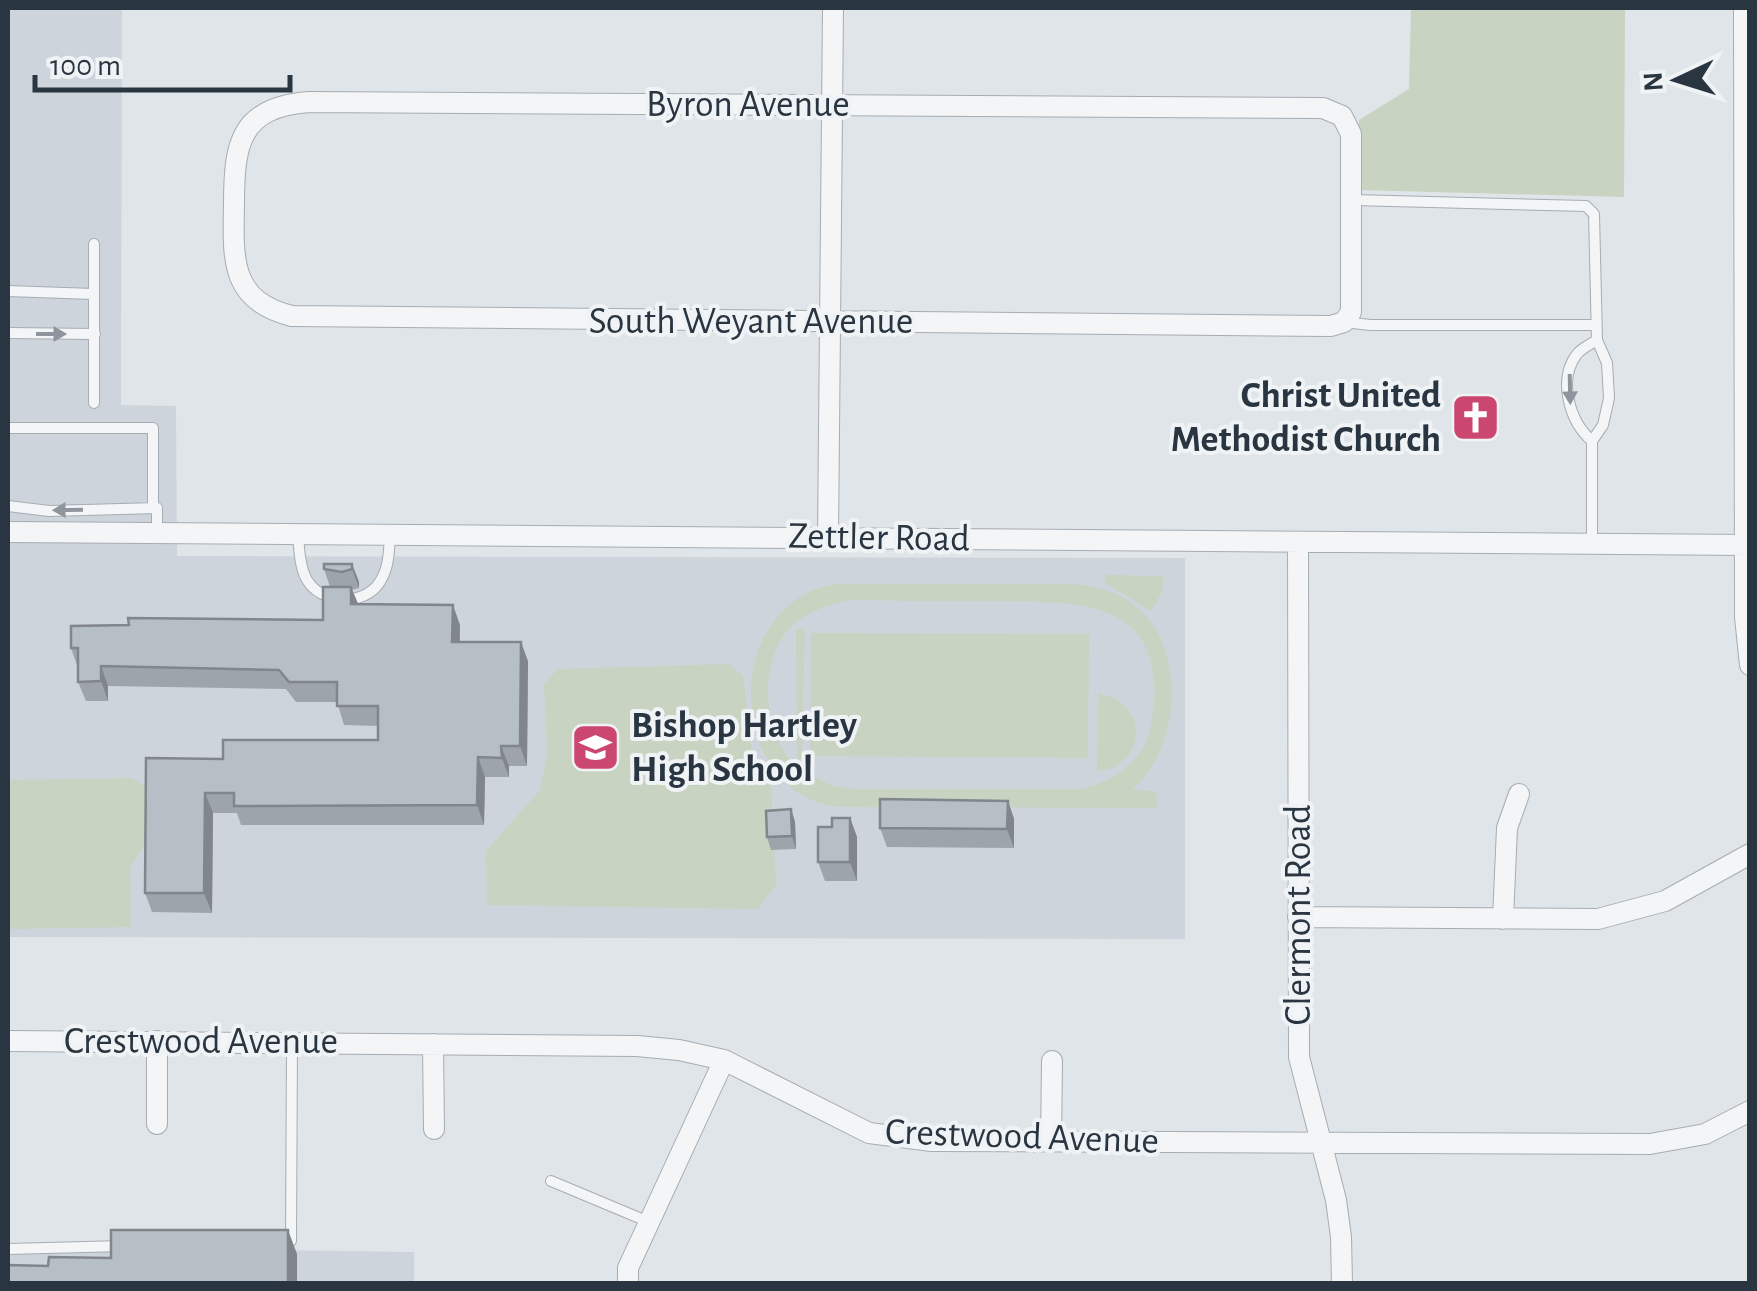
<svg xmlns="http://www.w3.org/2000/svg" width="1757" height="1291" font-family="'Alegreya Sans',sans-serif">
<style>
.built{fill:#ced4db}
.green{fill:#c8d3c1;fill-rule:evenodd}
.lines{fill:none;stroke-linecap:round;stroke-linejoin:round}
.lane-casing{stroke:#a5adb3;stroke-width:12}
.street-casing{stroke:#a5adb3;stroke-width:22}
.lane{stroke:#f3f5f7;stroke-width:10}
.street{stroke:#f3f5f7;stroke-width:20}
.wall{fill:#9da4aa}
.shaded-wall{fill:#80868b}
.building{fill:#b7bfc6;stroke:#80868b;stroke-width:2.5}
.oneway{fill:#8e959c}
.labels{text-anchor:middle;dominant-baseline:central;stroke-width:8;stroke-linejoin:round;paint-order:stroke}
.street-label{font-size:38px;fill:#293540;stroke:#f0f3f6}
.poi-label{font-size:38px;font-weight:bold;fill:#293540;stroke:#f0f3f6;text-anchor:end}
</style>
<rect width="100%" height="100%" fill="#e0e5e9"/>
<path class="built" d="M8 8H122L121 405 176 406 177 556 1185 558V939L8 937Z
M8 1246 414 1252V1283L8 1284Z"/>
<path class="green" d="M1411 8H1625L1624 197 1359 190V120L1409 89Z
M1106 575 1164 576 1161 594 1151 611 1104 582Z
M835 584H1071C1098 586 1122 592 1142 612 1188 657 1178 750 1132 790L1156 791 1157 808 841 807C726 798 718 605 835 584ZM853 600C899 601 945 601 991 601 1081 602 1170 597 1152 720 1146 759 1118 781 1081 789H853L833 786 801 770 805 629H796L797 767C765 739 758 670 784 635 801 613 827 604 853 600Z
M811 633 1089 634 1088 758 810 756Z
M729 664 743 676 751 746 771 784 776 885 758 909 487 905 486 851 540 790 547 755 544 684 558 669Z
M1098 693C1149 701 1149 766 1097 771Z
M131 778 147 787 146 840 130 869 131 927 8 929V780Z"/>
<g class="lines">
<defs>
<path id="lane" d="M1353 200 1586 206 1594 214 1597 340
M94 244V403
M8 291 93 294
M1344 322 1370 325H1596
M8 333 95 334
M8 428H153V508
M1592 441C1570 422 1557 380 1577 354 1582 348 1591 344 1597 340L1607 363 1609 398 1603 425 1592 441V543
M8 506 49 511 157 508V533
M298 534C299 549 300 568 307 580 321 603 358 606 376 587 389 572 389 553 390 535
M551 1181 649 1222
M284 1241H291L292 1044
M8 1249 123 1246"/>
<path id="street" d="M1744 8 1745 617 1750 665
M309 102 1323 108 1342 116 1351 134V312L1344 322 1331 326 292 316C230 301 233 259 234 205 234 145 239 107 309 102Z
M8 532 1750 545
M828 538 833 8
M1298 542 1299 1057 1336 1200 1341 1237 1342 1284
M1298 917 1598 919 1665 901 1750 854
M1503 919 1507 828 1519 794
M8 1041 637 1046 679 1050 724 1060 869 1133 932 1141 1650 1144 1705 1134 1750 1111
M157 1041V1124
M433 1044 434 1129
M1051 1142 1052 1061
M628 1284V1268L724 1060"/>
</defs>
<use href="#lane" class="lane-casing"/>
<use href="#street" class="street-casing"/>
<use href="#lane" class="lane"/>
<use href="#street" class="street"/>
</g>
<path class="wall" d="M352 564 359 582V588L352 590 358 604 460 625V642L528 661 527 766H509V777H485L484 825H241L237 813H213L212 913 152 912 145 893 223 759 378 740V726L344 725 337 702H296L286 689 108 686V701H86L78 682V668L71 648 129 625 323 620 330 587 324 569Z
M1008 801 1014 819V848L887 847 880 828Z
M791 809 795 822 796 849 771 850 767 837Z
M850 818 857 837V881H825L818 862 832 827Z"/>
<path class="shaded-wall" d="M352 564 359 582V588L352 569Z
M351 587 359 606 351 604Z
M453 605 460 625 459 661 452 642Z
M521 642 528 661 527 766 520 746Z
M101 666 108 686V701L101 681Z
M501 746 509 766V777L502 758Z
M478 757 485 777 484 825 477 805Z
M205 793 213 813 212 913 204 893Z
M1008 801 1014 819V848L1007 829Z
M791 809 795 822 796 849 792 836Z
M850 818 857 837V881L850 862Z
M288 1230 297 1254V1284H288Z"/>
<path class="building" d="M324 564H352V569L342 572 324 569Z
M323 587H351V604L453 605 452 642H521L520 746H501L502 758 478 757 477 805 234 806V793H205L204 893H145L146 758 223 759V740H378V706H337V682H289L279 670 101 666V681L78 682V648H71V626L129 625 128 618 323 620Z
M880 799 1008 801 1007 829 880 828Z
M791 809 792 836 767 837 766 811Z
M832 818H850V862H818V827H832Z
M111 1230H288V1284H8V1265L48 1266 49 1257 111 1258Z"/>
<defs><path id="oneway-solid" d="M-6-.8H1V-3.2L6.5 0L1 3.2V.8H-6Z" transform="scale(2.5)"/></defs>
<g class="oneway">
<use href="#oneway-solid" transform="translate(51 334)"/>
<use href="#oneway-solid" transform="translate(1570 389) rotate(89)"/>
<use href="#oneway-solid" transform="translate(68 510) rotate(179)"/>
</g>
<defs>
<symbol id="church-square" viewBox="-11 -11 22 22"><rect x="-9" y="-9" width="18" height="18" rx="4" fill="#cc476f" stroke="#f0f3f6"/><path d="M-1.2-6h2.4v3.5h3.3v2.4h-3.3V6h-2.4V-.1h-3.3v-2.4h3.3Z" fill="#fff"/></symbol>
<symbol id="school-square" viewBox="-11 -11 22 22"><rect x="-9" y="-9" width="18" height="18" rx="4" fill="#cc476f" stroke="#f0f3f6"/><path d="M0-5L7-2L0 1L-7-2ZM-4 1L0 2.5L4 1V4Q0 6-4 4Z" fill="#fff"/></symbol>
</defs>
<g fill-rule="evenodd">
<use href="#church-square" x="1448" y="390" width="55" height="55"/>
<use href="#school-square" x="568" y="720" width="55" height="55"/>
</g>
<g class="labels">
<g class="street-label">
<text x="748" y="105">Byron Avenue</text>
<text x="751" y="322">South Weyant Avenue</text>
<text transform="translate(879 538) rotate(1)">Zettler Road</text>
<text transform="translate(1299 915) rotate(-90)">Clermont Road</text>
<text x="201" y="1042">Crestwood Avenue</text>
<text transform="translate(1022 1137) rotate(2)">Crestwood Avenue</text>
</g>
<g class="poi-label">
<text x="1441" y="396">Christ United<tspan x="1441" dy="44">Methodist Church</tspan></text>
<text x="631" y="726" text-anchor="start">Bishop Hartley<tspan x="631" dy="44">High School</tspan></text>
</g>
</g>
<rect width="1757" height="1291" fill="none" stroke="#293540" stroke-width="20"/>
<g transform="translate(1677 80) rotate(266)" stroke="#f0f3f6" stroke-width="8" paint-order="stroke">
<path d="M0-8L18 38L0 25L-18 38Z" fill="#293540"/>
<text y="-15" font-size="28" font-weight="bold" text-anchor="middle" fill="#293540">N</text>
</g>
<path d="M35 75v15h255v-15" fill="none" stroke="#293540" stroke-width="5"/>
<text x="50" y="75" font-size="30" fill="#293540" stroke="#f0f3f6" stroke-width="8" paint-order="stroke">100 m</text>
</svg>
